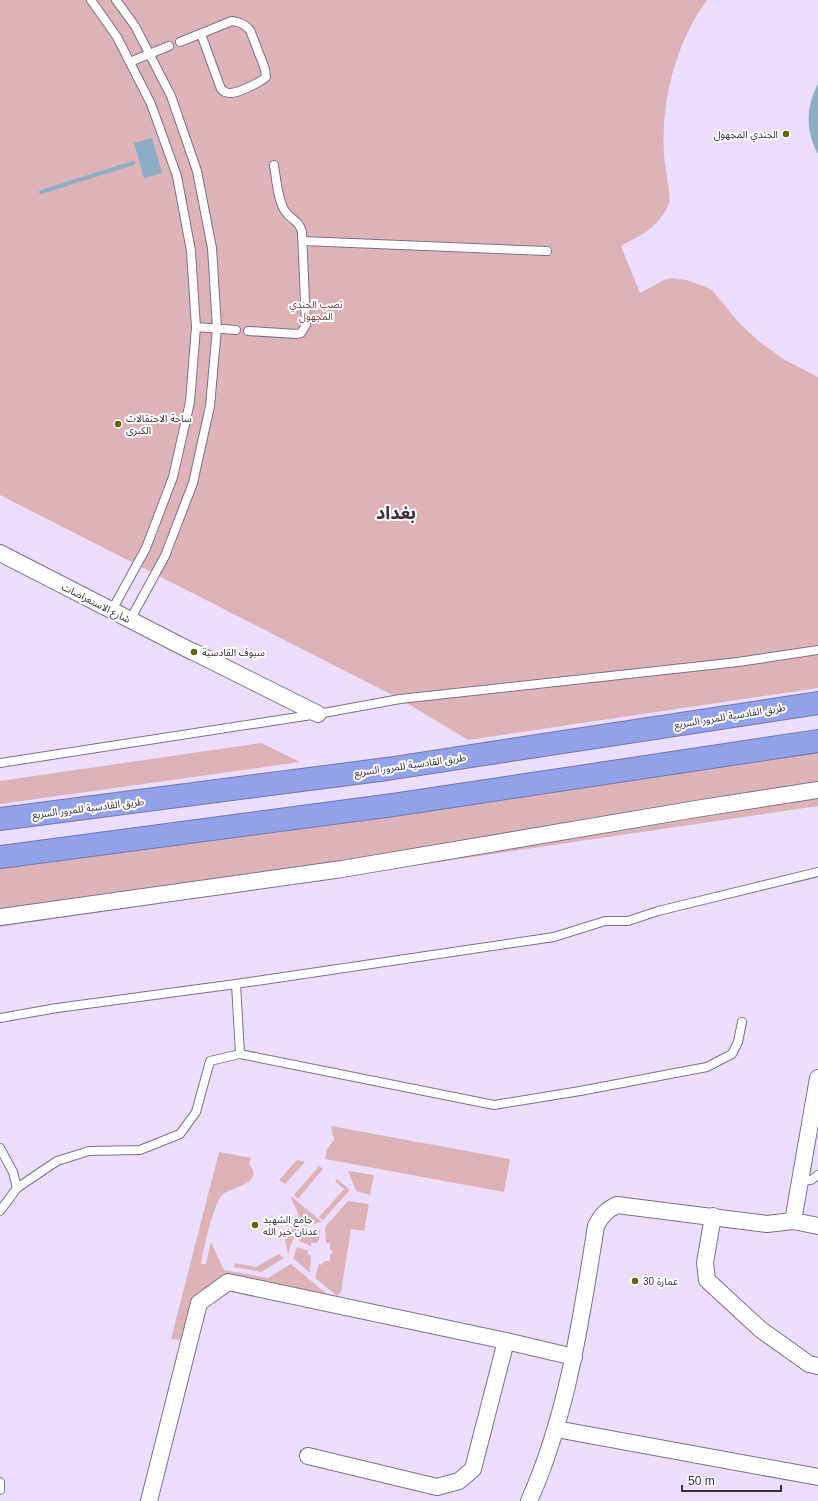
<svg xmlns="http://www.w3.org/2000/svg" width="818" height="1501" font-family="Arial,'Noto Sans Arabic',sans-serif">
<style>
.green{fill:#ddb3b7}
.water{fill:#8cadc6}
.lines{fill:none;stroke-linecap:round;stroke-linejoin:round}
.stream{stroke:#8cadc6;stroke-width:4}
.service-casing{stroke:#7e708d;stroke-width:10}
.minor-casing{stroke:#7e708d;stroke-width:18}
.motorway-casing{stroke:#727aad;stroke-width:24}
.service{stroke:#fff;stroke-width:8}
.minor{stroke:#fff;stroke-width:16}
.motorway{stroke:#92a2ea;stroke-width:22}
.poi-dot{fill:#636500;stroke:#fff;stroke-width:1.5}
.labels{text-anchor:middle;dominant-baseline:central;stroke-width:4;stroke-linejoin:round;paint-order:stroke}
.poi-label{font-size:10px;fill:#37313d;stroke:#fff;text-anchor:start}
.park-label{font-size:10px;fill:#733941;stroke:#fff}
.street-label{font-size:10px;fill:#37313d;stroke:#fff}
.town-label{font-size:18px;font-weight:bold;fill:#37313d;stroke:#fff}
</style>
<rect width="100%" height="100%" fill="#ecddfe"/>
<path class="green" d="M0 0H707C675 44 661 102 664 155 665 166 671 196 669 203 660 227 641 235 621 246L640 293 664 280 671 278 686 280 704 286 712 290 740 324 761 343 785 360 818 377V688L468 740 400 699 0 495Z
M261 743 300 762 0 804V781Z
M818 751V806L0 927V867Z
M331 1126 510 1159 504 1192 325 1159 327 1149 334 1140Z
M219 1152 251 1158 249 1164C266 1185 229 1186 221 1196 219 1198 218 1202 217 1204 209 1223 205 1243 201 1264H206L211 1242 224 1270 268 1278 291 1264 327 1294 326 1300 223 1278 197 1293 191 1303 181 1340 171 1339Z
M297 1160 305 1162 285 1184 279 1180Z
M319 1166 323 1169 298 1199 294 1195Z
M348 1171 374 1175 370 1195 356 1191Z
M337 1179 350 1190 323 1220 319 1217 344 1189 335 1181Z
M292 1197 322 1222 304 1226 291 1198Z
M348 1201 369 1204 364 1231 351 1229 341 1292 337 1296 315 1278 319 1263 321 1265 325 1261H330V1255L333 1252 330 1249V1243H326L325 1227Z
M296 1226H298L288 1254 284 1235Z
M320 1230 319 1240 317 1243H311V1246L299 1241 302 1231Z
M297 1247 309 1251 307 1253 311 1256 310 1273 293 1258Z
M279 1254 284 1258 261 1272 234 1267 235 1263 256 1267Z"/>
<path class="water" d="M818 84V154C805 131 806 106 818 84Z
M152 138 162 173 144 178 134 143Z"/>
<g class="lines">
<path class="stream" d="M41 192 133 163"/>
<defs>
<path id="service" d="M91 0 117 37 151 104 177 176 191 251 196 327 190 402 173 477 146 548 112 610
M116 0 135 26 171 96 197 171 212 248 217 328 210 406 193 483 165 556 130 620
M180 42 232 21C240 22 244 24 250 30L265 69 266 77C261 82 237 94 229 93 226 93 223 91 221 89L201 34
M130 62 169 46
M303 241 547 251
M196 327 236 330
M248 331 297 334 301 333 306 325 302 232C298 218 291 221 285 211 278 201 276 178 274 165
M0 763 318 714 400 699 738 662 818 650
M236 984 240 1054
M0 1018 57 1008 236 984 554 937 605 921H628L658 911 818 872
M0 1148 13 1172 17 1188 0 1211
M800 1181 811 1180 818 1175
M17 1188 57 1161 89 1151 140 1150 180 1134 196 1112 210 1061 240 1054 494 1105 580 1091 707 1067 732 1054 738 1042 742 1022
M0 1482V1490"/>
<path id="minor" d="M0 553 193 652
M194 652 318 714
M0 917 342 869 702 808 818 790
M713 1216 705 1263 707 1280 760 1329 809 1364 818 1366
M793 1221 818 1078
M556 1429 818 1477
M308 1456 437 1487 459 1481 473 1469 506 1341
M149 1501 199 1303 228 1282 506 1341 574 1357
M529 1501C568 1414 581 1319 596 1226 601 1216 606 1210 617 1205L767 1224 793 1221 818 1226"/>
<path id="motorway" d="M0 819 387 769 818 703
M0 857 393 805 818 741"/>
</defs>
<use href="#service" class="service-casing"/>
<use href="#minor" class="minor-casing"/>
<use href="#motorway" class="motorway-casing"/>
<use href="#service" class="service"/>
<use href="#minor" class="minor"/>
<use href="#motorway" class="motorway"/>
</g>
<g class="poi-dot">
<circle cx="786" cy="134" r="4"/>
<circle cx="118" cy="424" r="4"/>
<circle cx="194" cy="652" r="4"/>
<circle cx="255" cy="1225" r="4"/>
<circle cx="635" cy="1281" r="4"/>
</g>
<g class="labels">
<g class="poi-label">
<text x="778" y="134" text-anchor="end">الجندي المجهول</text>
<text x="126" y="418">ساحة الاحتفالات<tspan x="126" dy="12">الكبرى</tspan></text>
<text x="202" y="652">سيوف القادسية</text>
<text x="263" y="1219">جامع الشهيد<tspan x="263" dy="12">عدنان خير الله</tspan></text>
<text x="643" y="1281">عمارة 30</text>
</g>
<g class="park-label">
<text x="316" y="304">نصب الجندي<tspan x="316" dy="12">المجهول</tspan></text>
</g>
<g class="street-label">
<text transform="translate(96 603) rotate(27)">شارع الاستعراضات</text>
<text transform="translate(730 716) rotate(-9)">طريق القادسية للمرور السريع</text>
<text transform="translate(410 765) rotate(-8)">طريق القادسية للمرور السريع</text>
<text transform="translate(88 808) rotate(-7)">طريق القادسية للمرور السريع</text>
</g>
<g class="town-label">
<text x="396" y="513">بغداد</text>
</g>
</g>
<path d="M682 1485v6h99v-6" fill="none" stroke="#37313d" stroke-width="2"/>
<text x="688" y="1485" font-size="12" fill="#37313d" stroke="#ffffff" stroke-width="3" paint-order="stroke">50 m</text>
</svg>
